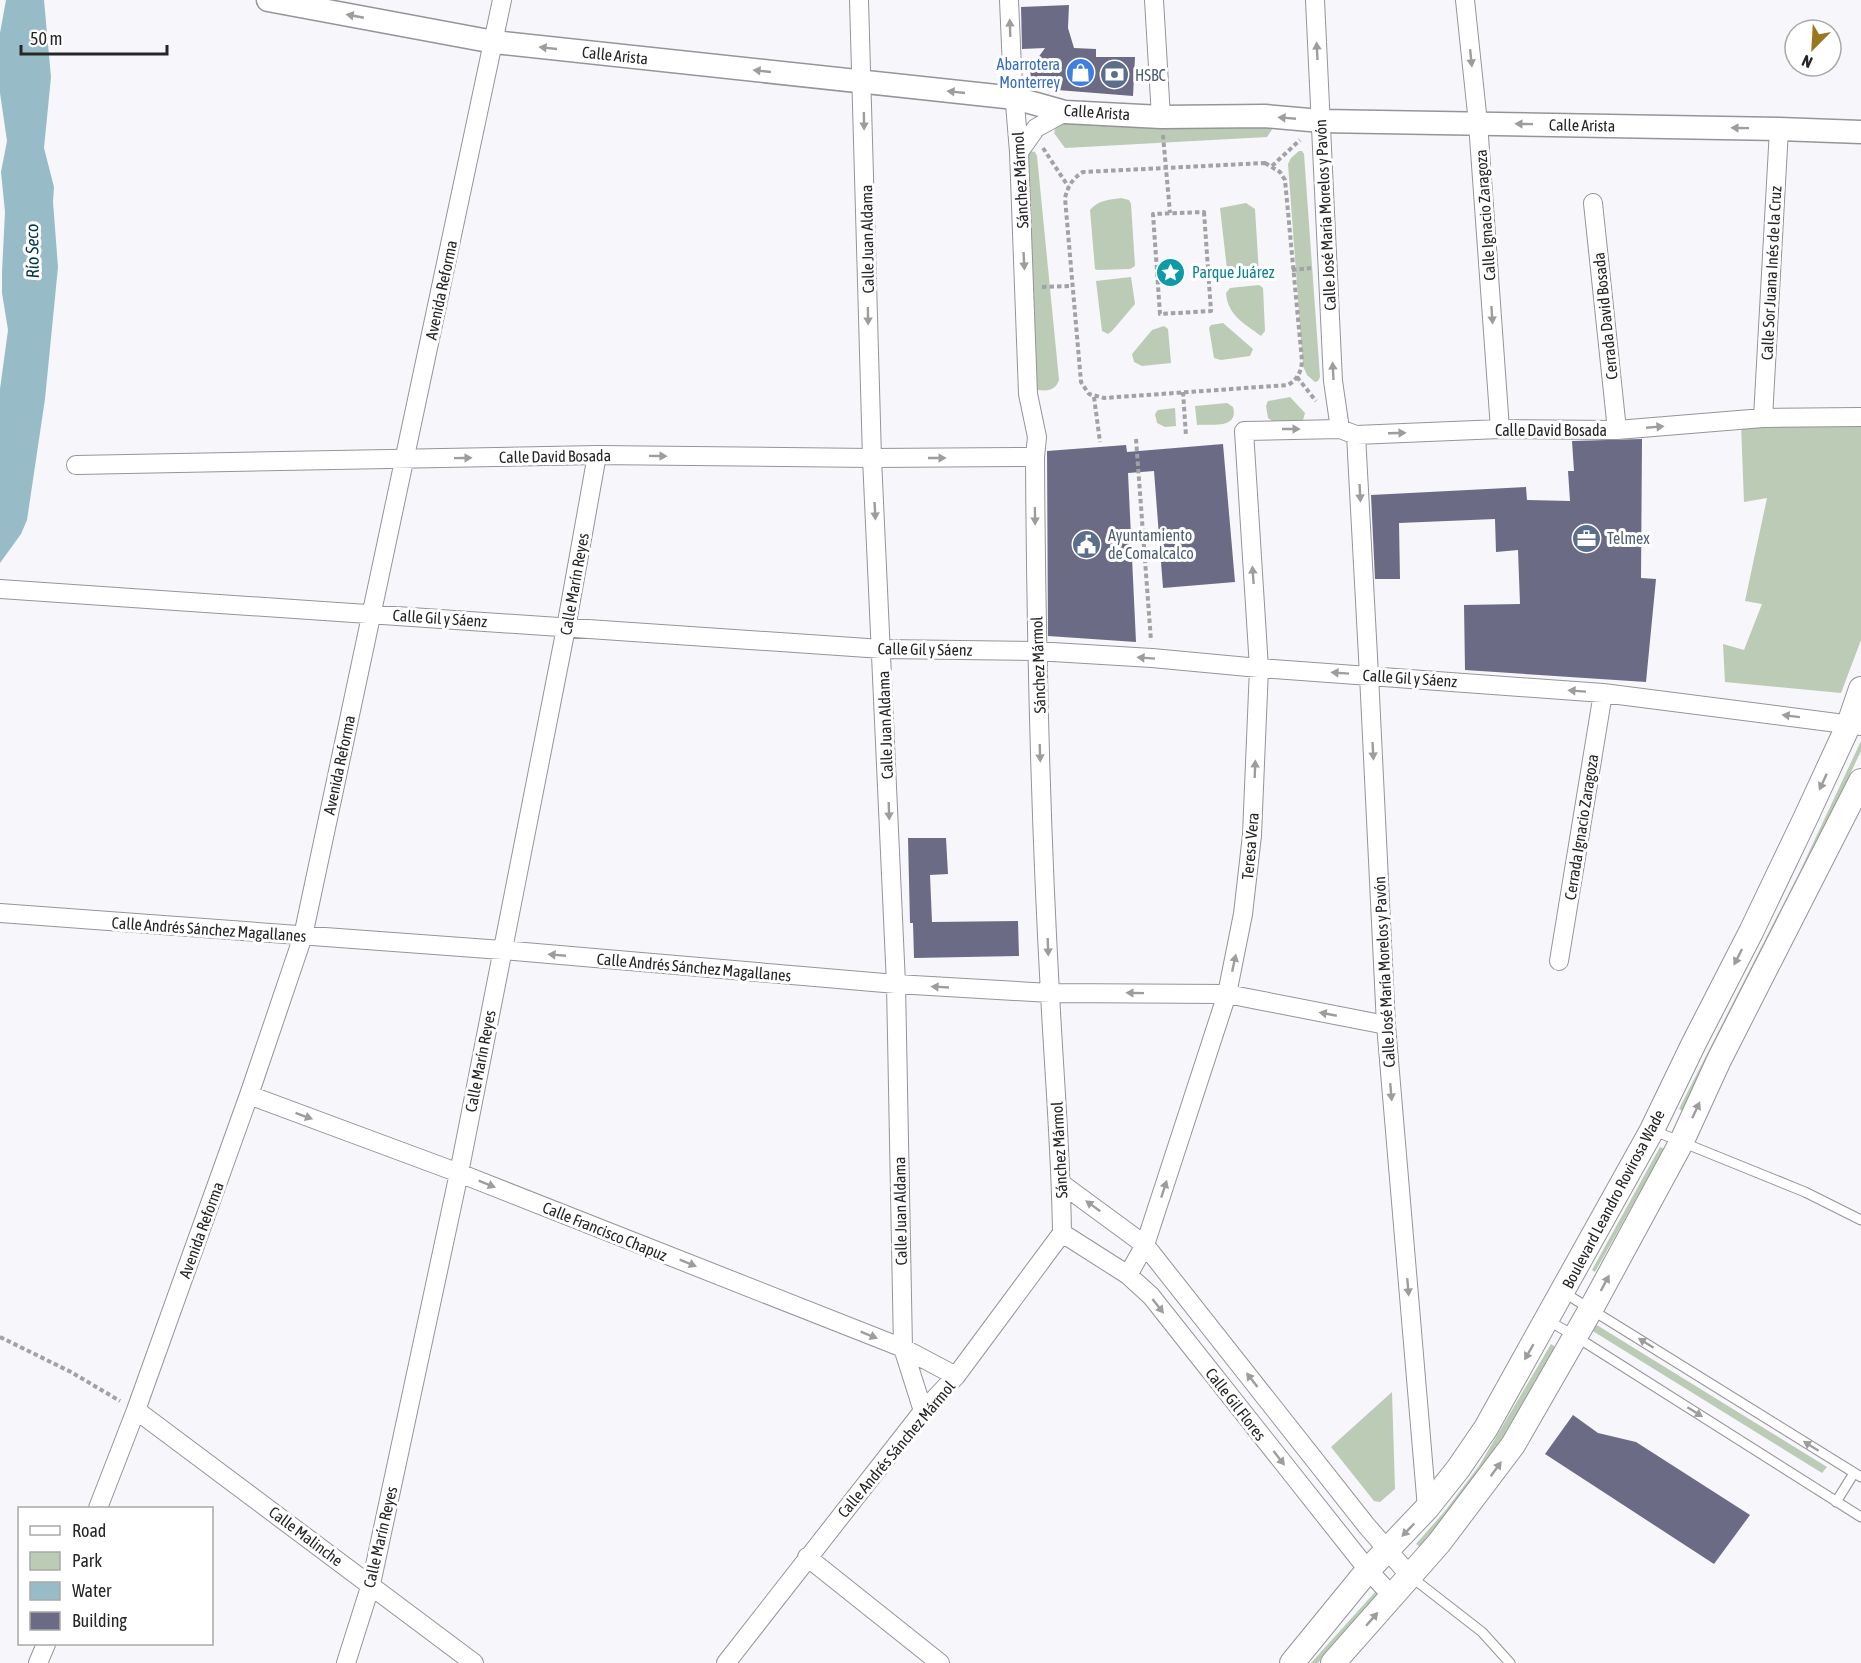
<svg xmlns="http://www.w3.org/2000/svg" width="1861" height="1663" font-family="'Asap Condensed',sans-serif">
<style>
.green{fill:#bbcbb5}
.water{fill:#98bcc7}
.building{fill:#6c6b86}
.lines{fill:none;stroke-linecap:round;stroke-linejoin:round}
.service-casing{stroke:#959599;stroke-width:11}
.minor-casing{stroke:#959599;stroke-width:20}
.tertiary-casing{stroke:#959599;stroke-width:25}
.secondary-casing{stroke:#959599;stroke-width:26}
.path{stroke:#a2a2a6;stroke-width:4;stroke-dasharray:4.5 3;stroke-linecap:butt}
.service{stroke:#fff;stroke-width:9}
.minor{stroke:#fff;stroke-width:18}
.tertiary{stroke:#fff;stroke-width:22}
.secondary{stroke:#fff;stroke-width:24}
.oneway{fill:#9d9d9e}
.labels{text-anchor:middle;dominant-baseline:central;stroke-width:6;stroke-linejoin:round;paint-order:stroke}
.street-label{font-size:16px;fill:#262628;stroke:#fff}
.shop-label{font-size:16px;fill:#366cbe;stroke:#fff;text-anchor:end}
.service-label{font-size:16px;fill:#4e5e75;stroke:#fff;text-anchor:start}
.culture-label{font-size:16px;fill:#0d838f;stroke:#fff;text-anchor:start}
.water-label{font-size:18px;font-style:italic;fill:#003745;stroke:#fff}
</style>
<rect width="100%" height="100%" fill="#f6f6fb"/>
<path class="green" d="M1066 119 1273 126V128L1267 137 1065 148 1054 133 1057 124Z
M1029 151 1035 152 1037 156 1059 380C1055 391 1048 391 1037 390L1026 156Z
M1299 151H1302L1304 154 1320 377 1318 381 1315 382 1307 375 1303 366 1288 164 1291 158Z
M1121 198 1129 200 1131 204 1135 266 1130 269 1097 270 1095 269 1090 210C1098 200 1109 200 1121 198Z
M1246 203 1255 209 1259 274 1228 278 1220 208Z
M1131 277 1135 304 1112 331 1108 334 1102 331 1096 281Z
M1259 285 1263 288 1265 331 1261 336C1244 323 1228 316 1226 293L1230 288Z
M1223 323 1253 349 1250 356 1221 360 1214 358 1209 328 1211 325Z
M1164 326 1168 329 1171 363 1142 366 1134 362 1132 354 1152 330Z
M1290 397 1305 413 1303 420 1274 422 1268 418 1266 406 1268 401Z
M1227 403 1233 407C1239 429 1212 424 1197 425L1195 406Z
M1175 408 1176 426 1165 427 1157 423 1155 414 1158 410Z
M1861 422V640L1841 693 1725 682 1723 644 1744 650 1762 604 1745 601 1767 498 1744 502 1741 424Z
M1861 741V751L1805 869 1683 1111 1679 1109 1800 871Z
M1660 1147 1664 1149 1595 1272 1592 1270Z
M1587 1319 1827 1467 1822 1473 1583 1325Z
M1551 1344 1555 1347 1504 1435 1482 1468 1420 1547 1416 1544 1445 1511 1479 1466Z
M1392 1392 1395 1489 1380 1502 1374 1501 1331 1447Z
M1376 1591 1378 1595 1318 1663H1311Z"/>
<path class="water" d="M6 0H44L51 77 44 148 54 187 53 202 58 267 45 399 27 520 21 534 0 563V389L8 330 2 293V272L5 212 1 172 7 141 0 93V33Z"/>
<path class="building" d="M1069 5 1068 28 1074 48 1096 49V57H1135L1133 96 1032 88 1030 69 1045 48 1022 49 1021 7Z
M1642 439 1641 578 1656 579 1646 682 1465 670 1464 605 1520 604 1518 550 1496 552 1495 519 1399 523 1400 579H1375L1371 495 1526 487 1527 500 1570 501 1568 471H1574L1572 441Z
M1223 444 1235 582 1163 588 1154 471 1128 473 1136 642 1048 636 1047 451 1126 445 1127 452Z
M908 838H946L948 874 930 875 932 922 1018 921 1019 956 914 958 913 923H910Z
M1573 1415 1598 1433 1636 1442 1750 1515 1714 1564 1545 1454Z"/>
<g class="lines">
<defs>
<path id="service" d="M1652 1130 1805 1192 1861 1220
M1563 1292 1861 1477
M1547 1320 1575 1336 1861 1517
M1836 1502 1854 1473
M1410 1576 1482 1632 1510 1663"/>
<path id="minor" d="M859 0 872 458 896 984 903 1348 923 1411
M1009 0 1012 68 1019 152 1028 394 1037 437 1035 457C1036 636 1040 814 1050 993 1054 1073 1061 1153 1062 1233
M1154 0 1161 117
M1315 0 1333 381 1340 429
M1465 0 1478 123 1500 429
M1019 152 1036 128 1065 112
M1593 203 1617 430
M1763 418 1779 129
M1356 435 1369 675 1386 1025 1427 1508
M76 465 597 455 872 458 1035 457
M0 589 882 649 1036 651 1152 658 1259 668 1603 693 1861 726
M0 913 502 950 896 984 1050 993 1227 994 1386 1025
M1559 961 1603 693
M249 1095 459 1173 903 1348 956 1376
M1062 1184 1145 1245 1366 1525 1410 1576
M1062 1233 1128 1275 1151 1296 1368 1570 1392 1596
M1128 1275 1145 1245 1227 994 1243 914 1252 835 1259 668 1244 431 1340 429 1356 435 1500 429 1617 430 1763 418 1861 417
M136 1410 474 1663
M98 1508 136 1410 249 1095 303 936 502 0
M807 1557 940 1663
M38 1663 46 1644
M346 1663 371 1584 459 1173 566 628 597 455
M726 1663 923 1411 956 1376 1062 1233"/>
<path id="tertiary" d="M268 0 494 42 1015 98 1065 112 1161 117 1265 116 1321 121 1779 129 1861 132"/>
<path id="secondary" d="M1292 1663 1368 1570 1427 1508 1458 1469 1486 1428 1652 1130 1694 1043 1751 932 1806 817 1849 724 1861 689
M1333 1663 1439 1543 1513 1445 1591 1309 1681 1143 1719 1060 1861 781"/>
</defs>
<use href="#service" class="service-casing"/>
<use href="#minor" class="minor-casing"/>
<use href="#tertiary" class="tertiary-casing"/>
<use href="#secondary" class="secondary-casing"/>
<path class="path" d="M1163 135 1170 213
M1043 148 1068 186
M1265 163 1280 172 1285 180 1302 361C1301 372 1298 379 1288 385L1104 398 1089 394 1081 382 1065 198C1068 186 1072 179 1083 172Z
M1272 166 1300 140
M1204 212 1211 311 1160 314 1153 214Z
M1292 270 1311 268
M1042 287 1071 286
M1297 377 1316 401
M1183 392 1186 436
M1094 397 1100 442
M1136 439 1151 641
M0 1337 71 1372 120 1401"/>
<use href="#service" class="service"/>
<use href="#minor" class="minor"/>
<use href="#tertiary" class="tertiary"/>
<use href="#secondary" class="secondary"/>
</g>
<defs><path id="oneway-solid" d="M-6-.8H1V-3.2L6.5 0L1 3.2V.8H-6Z" transform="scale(1.5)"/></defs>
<g class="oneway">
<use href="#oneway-solid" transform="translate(355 16) rotate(-169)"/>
<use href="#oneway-solid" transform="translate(1010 28) rotate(-92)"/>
<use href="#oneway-solid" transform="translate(548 48) rotate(-174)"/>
<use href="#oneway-solid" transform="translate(1317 51) rotate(-93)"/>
<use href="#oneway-solid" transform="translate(1471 58) rotate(84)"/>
<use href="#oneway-solid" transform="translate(762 71) rotate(-174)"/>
<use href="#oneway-solid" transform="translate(956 92) rotate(-174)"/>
<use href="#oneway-solid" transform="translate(1287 118) rotate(-175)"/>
<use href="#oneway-solid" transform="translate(864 121) rotate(89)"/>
<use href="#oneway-solid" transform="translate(1524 124) rotate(-179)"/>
<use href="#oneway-solid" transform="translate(1740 128) rotate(-179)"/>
<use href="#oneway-solid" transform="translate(1024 261) rotate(87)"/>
<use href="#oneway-solid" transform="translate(1492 315) rotate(86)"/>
<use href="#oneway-solid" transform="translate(868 316) rotate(89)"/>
<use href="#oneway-solid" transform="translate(1333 371) rotate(-93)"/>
<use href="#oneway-solid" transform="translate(1655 427) rotate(-5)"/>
<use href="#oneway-solid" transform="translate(1291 429)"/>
<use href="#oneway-solid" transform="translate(1397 433) rotate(-2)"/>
<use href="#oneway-solid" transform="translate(658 456) rotate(1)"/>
<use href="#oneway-solid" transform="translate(463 458) rotate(-1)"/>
<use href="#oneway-solid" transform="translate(937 458)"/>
<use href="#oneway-solid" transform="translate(1360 493) rotate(87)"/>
<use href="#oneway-solid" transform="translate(875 511) rotate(87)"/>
<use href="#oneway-solid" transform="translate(1035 516) rotate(89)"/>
<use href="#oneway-solid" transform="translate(1253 575) rotate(-94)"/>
<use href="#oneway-solid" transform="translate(1146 658) rotate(-176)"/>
<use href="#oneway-solid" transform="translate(1340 673) rotate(-176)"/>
<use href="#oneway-solid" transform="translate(1577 691) rotate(-176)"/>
<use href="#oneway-solid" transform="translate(1791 716) rotate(-173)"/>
<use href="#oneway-solid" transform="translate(1373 751) rotate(87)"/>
<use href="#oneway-solid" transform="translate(1040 753) rotate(88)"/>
<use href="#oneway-solid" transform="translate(1255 769) rotate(-88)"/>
<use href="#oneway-solid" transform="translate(1823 782) rotate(115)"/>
<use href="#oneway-solid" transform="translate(889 811) rotate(88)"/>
<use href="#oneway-solid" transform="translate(1048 947) rotate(88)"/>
<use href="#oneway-solid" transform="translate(557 955) rotate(-175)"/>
<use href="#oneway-solid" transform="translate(1738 957) rotate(117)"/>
<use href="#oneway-solid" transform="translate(1234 963) rotate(-78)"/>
<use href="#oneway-solid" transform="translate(940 987) rotate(-177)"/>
<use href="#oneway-solid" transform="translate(1135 993) rotate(-179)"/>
<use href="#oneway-solid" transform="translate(1328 1014) rotate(-169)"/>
<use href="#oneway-solid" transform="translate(1391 1092) rotate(85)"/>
<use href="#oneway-solid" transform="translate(1696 1110) rotate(-65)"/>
<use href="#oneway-solid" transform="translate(304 1116) rotate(20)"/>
<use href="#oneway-solid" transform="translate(487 1184) rotate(22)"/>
<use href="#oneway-solid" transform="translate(1164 1189) rotate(-72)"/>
<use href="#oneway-solid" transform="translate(1093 1206) rotate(-144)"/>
<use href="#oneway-solid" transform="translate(688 1263) rotate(22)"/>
<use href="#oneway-solid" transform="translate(1605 1283) rotate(-62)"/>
<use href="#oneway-solid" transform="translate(1408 1287) rotate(85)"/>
<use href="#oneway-solid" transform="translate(1158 1306) rotate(52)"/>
<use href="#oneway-solid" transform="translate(869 1335) rotate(22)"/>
<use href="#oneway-solid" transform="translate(1646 1343) rotate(-148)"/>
<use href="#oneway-solid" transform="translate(1529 1352) rotate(120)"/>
<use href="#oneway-solid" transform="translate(1252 1380) rotate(-128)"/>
<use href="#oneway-solid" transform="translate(1695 1412) rotate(32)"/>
<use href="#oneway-solid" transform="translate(1811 1446) rotate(-148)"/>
<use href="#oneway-solid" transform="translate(1279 1458) rotate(52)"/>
<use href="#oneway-solid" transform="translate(1496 1469) rotate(-54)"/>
<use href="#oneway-solid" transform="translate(1408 1530) rotate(134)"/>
<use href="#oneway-solid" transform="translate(1372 1619) rotate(-49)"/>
</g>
<defs>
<symbol id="shop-disc" viewBox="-11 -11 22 22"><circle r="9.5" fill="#3f7fe0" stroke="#fff"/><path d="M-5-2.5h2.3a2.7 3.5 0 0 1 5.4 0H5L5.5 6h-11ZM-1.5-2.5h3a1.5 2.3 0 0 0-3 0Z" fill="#fff"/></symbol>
<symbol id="bank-disc" viewBox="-11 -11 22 22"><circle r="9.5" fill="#5c6f8a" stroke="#fff"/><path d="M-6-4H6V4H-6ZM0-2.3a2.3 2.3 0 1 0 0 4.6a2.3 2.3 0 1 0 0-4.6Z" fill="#fff"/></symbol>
<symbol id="sight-disc" viewBox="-11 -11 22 22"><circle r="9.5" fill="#0f9aa8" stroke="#fff"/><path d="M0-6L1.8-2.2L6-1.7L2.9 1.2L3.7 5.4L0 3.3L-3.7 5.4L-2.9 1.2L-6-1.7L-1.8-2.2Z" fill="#fff"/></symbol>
<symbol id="office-disc" viewBox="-11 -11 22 22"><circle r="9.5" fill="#5c6f8a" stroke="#fff"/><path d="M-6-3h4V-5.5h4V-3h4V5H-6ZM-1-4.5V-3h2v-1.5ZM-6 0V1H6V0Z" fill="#fff"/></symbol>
<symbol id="civic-disc" viewBox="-11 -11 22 22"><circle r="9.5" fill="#5c6f8a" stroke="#fff"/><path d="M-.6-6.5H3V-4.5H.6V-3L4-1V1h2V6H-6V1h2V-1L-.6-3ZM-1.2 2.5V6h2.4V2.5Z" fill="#fff"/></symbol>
</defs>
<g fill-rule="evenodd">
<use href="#shop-disc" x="1064" y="56" width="33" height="33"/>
<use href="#bank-disc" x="1098" y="58" width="33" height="33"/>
<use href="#sight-disc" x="1154" y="256" width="33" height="33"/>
<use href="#office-disc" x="1570" y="522" width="33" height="33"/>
<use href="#civic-disc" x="1070" y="528" width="33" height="33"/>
</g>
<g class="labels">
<g class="street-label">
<text transform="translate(615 55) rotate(6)">Calle Arista</text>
<text transform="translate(1097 112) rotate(4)">Calle Arista</text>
<text transform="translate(1582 125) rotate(1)">Calle Arista</text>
<text transform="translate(1020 180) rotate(-93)">Sánchez Mármol</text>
<text transform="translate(1325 215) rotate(-93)">Calle José María Morelos y Pavón</text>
<text transform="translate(1485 215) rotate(-94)">Calle Ignacio Zaragoza</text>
<text transform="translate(867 239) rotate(-91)">Calle Juan Aldama</text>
<text transform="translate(1771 273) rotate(-87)">Calle Sor Juana Inés de la Cruz</text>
<text transform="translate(441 290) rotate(-78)">Avenida Reforma</text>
<text transform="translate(1605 316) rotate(-96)">Cerrada David Bosada</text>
<text x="1551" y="430">Calle David Bosada</text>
<text transform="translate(555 456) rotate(-1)">Calle David Bosada</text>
<text transform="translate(574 584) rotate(-80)">Calle Marín Reyes</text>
<text transform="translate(440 618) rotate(4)">Calle Gil y Sáenz</text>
<text transform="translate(925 649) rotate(1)">Calle Gil y Sáenz</text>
<text transform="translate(1038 665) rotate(-92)">Sánchez Mármol</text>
<text transform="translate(1410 678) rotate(4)">Calle Gil y Sáenz</text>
<text transform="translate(885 725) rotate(-92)">Calle Juan Aldama</text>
<text transform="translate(339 765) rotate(-78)">Avenida Reforma</text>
<text transform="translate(1581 827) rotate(-81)">Cerrada Ignacio Zaragoza</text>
<text transform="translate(1250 846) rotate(-85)">Teresa Vera</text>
<text transform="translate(209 929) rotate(4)">Calle Andrés Sánchez Magallanes</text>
<text transform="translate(694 967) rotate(5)">Calle Andrés Sánchez Magallanes</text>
<text transform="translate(1384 972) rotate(-93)">Calle José María Morelos y Pavón</text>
<text transform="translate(480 1061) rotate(-79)">Calle Marín Reyes</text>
<text transform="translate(1059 1150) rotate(-93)">Sánchez Mármol</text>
<text transform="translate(1613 1199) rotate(-62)">Boulevard Leandro Rovirosa Wade</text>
<text transform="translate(900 1211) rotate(-91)">Calle Juan Aldama</text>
<text transform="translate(201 1230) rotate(-70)">Avenida Reforma</text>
<text transform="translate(605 1231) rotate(22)">Calle Francisco Chapuz</text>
<text transform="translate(1236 1404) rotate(52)">Calle Gil Flores</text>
<text transform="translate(896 1449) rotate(-50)">Calle Andrés Sánchez Mármol</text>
<text transform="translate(306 1536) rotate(37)">Calle Malinche</text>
<text transform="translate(380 1537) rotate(-77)">Calle Marín Reyes</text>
</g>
<g class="shop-label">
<text x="1060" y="64">Abarrotera<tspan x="1060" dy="18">Monterrey</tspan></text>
</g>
<g class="service-label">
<text x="1135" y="75">HSBC</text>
<text x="1108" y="535">Ayuntamiento<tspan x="1108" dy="18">de Comalcalco</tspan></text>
<text x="1607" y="538">Telmex</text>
</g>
<g class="culture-label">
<text x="1192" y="272">Parque Juárez</text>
</g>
<g class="water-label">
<text transform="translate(32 251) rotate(-91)">Río Seco</text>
</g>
</g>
<rect x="18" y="1507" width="195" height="138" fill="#ffffff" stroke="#a8a8a9" stroke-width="1.5"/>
<rect x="30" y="1526" width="30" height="9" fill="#ffffff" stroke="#a8a8a9" stroke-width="1.5"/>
<text x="72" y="1537" font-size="18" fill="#262628">Road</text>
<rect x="30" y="1552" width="30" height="18" fill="#bbcbb5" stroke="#a8a8a9" stroke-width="1.5"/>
<text x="72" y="1567" font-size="18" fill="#262628">Park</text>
<rect x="30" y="1582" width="30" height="18" fill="#98bcc7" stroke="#a8a8a9" stroke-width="1.5"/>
<text x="72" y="1597" font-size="18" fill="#262628">Water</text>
<rect x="30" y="1612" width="30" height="18" fill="#6c6b86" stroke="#a8a8a9" stroke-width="1.5"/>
<text x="72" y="1627" font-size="18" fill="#262628">Building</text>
<g transform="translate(1813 48) rotate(204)"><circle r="28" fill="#ffffff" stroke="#a8a8a9" stroke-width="1.5"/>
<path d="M0-4.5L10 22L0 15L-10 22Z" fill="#9a7621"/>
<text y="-9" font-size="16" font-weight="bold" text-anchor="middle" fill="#262628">N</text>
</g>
<path d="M21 45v9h146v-9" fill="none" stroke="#262628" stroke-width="3"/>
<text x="30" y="45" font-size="18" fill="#262628" stroke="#ffffff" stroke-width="4.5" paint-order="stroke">50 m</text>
</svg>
